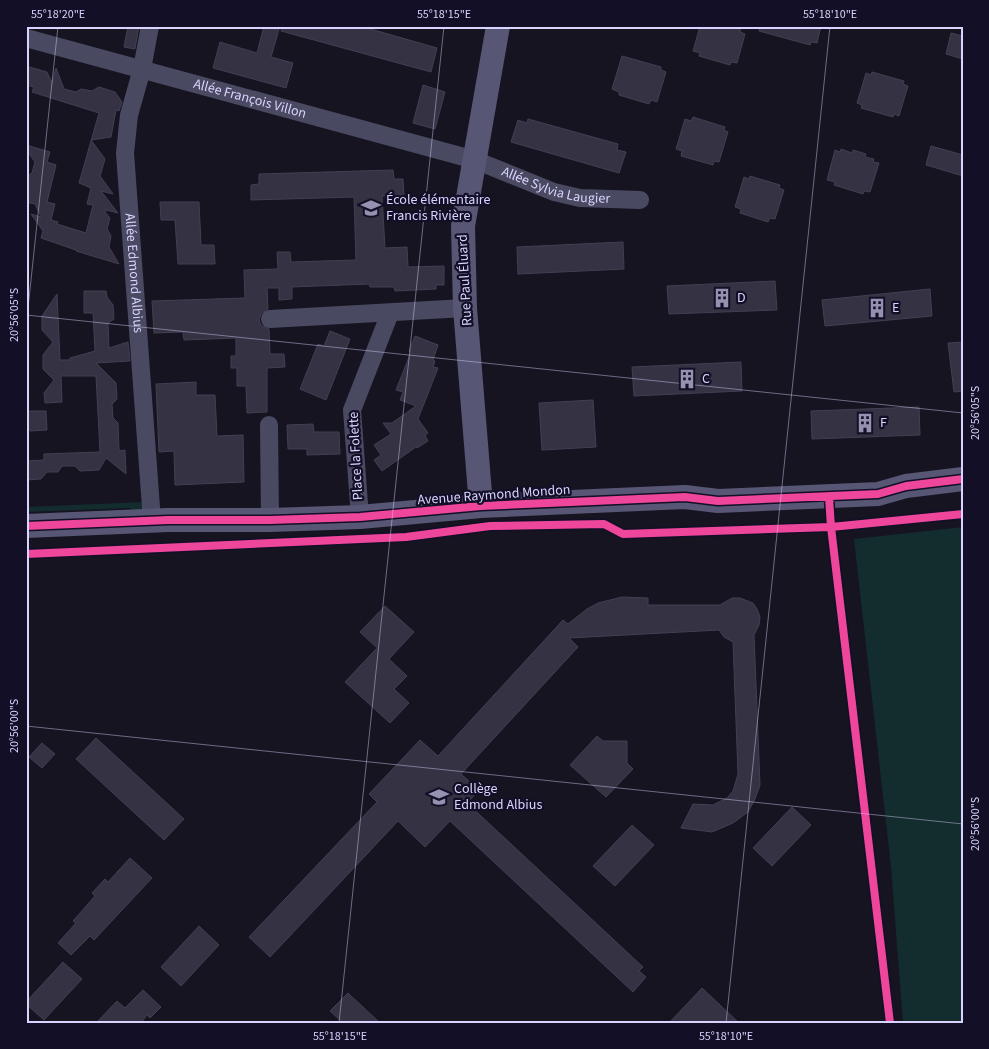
<svg xmlns="http://www.w3.org/2000/svg" width="989" height="1049" font-family="'Source Sans 3',sans-serif">
<style>
.green{fill:#132c2d}
.building{fill:#343243;stroke:#433f54}
.lines{fill:none;stroke-linecap:round;stroke-linejoin:round}
.street{stroke:#4a4962;stroke-width:18}
.secondary{stroke:#575674;stroke-width:24}
.cycleway-casing{stroke:#130f26;stroke-width:11}
.cycleway{stroke:#ed469a;stroke-width:8}
.ticks{fill:none;stroke:#d9d4ff;stroke-width:1;stroke-opacity:0.45}
.labels{text-anchor:middle;dominant-baseline:central;stroke-width:4.5;stroke-linejoin:round;paint-order:stroke}
.street-label{font-size:14px;fill:#d9d4ff;stroke:#130f26}
.poi-label{font-size:14px;fill:#d9d4ff;stroke:#130f26;text-anchor:start}
.neatline{fill:none;stroke:#d9d4ff;stroke-width:2}
.ticks-label{font-size:12px;text-anchor:middle;fill:#d9d4ff}
</style>
<rect width="100%" height="100%" fill="#161421"/>
<path class="green" d="M144 502 145 513H134L130 508 26 512V507Z
M963 527V1023H903L891 867 854 539Z"/>
<path class="building" d="M128 26H139L135 49 124 47Z
M264 26H280L271 57 293 63 286 88 213 68 220 42 257 53Z
M282 26H360L437 48 431 72 281 31Z
M700 26H741L740 32 745 34 737 63 731 62 730 65 699 56 700 53 693 51Z
M759 26H821L817 43 811 42 810 45 759 31Z
M951 33 963 36V59L946 54Z
M622 56 661 67V70L666 72 657 102 651 100 649 104 619 95V92L612 89Z
M26 66 47 72 52 83 56 68 64 89 76 92 81 89 92 91 99 87 115 92 122 102 119 111 116 110 111 137 91 140 105 159 100 176 113 194 101 191 118 213 106 210 105 212 110 218 107 229 111 236 109 247 119 264 76 251V250L41 238 43 231 31 214 41 217 35 204 26 202V177L32 173 35 162 26 149V145L50 152 47 162 56 165 47 202 55 204 51 220 58 222 57 224 86 233 93 205 87 204 91 188 79 183 99 113 32 92 34 87 26 85Z
M872 72 904 81 903 84 908 86 899 116 894 114 893 117 861 108 862 105 857 103 866 73 871 75Z
M423 85 445 92 435 129 413 123Z
M693 117 725 127 724 130 728 132 719 162 714 161 713 165 681 156 682 151 676 149 685 119 691 121Z
M528 119 618 144 617 150 626 152 619 173 511 142 518 120 527 123Z
M931 146 963 155V176L926 165Z
M841 149 852 153 853 150 866 154 865 157 874 159 873 162 879 163 870 192 864 191 863 194 834 185 835 182 827 180 835 150 840 152Z
M393 170 394 179H403L404 195 382 196 385 248 407 247 408 267 444 266V285H436V289L395 291 394 287H370L369 284 292 287V299L279 300V288H267L268 309 261 314 259 320 261 325 269 329 270 354H284L285 367 267 368V412L247 413 246 386H237V368H231V356H236V338L184 340 183 332 154 333 152 301 245 298 244 270 278 269 277 252H290L291 262 356 260 354 197 251 200V185L259 184V174Z
M750 176 780 185 779 188 784 190 775 219 770 218 768 222 740 213 741 209 735 207 744 177 749 179Z
M160 202H199L201 245H214L215 264H178L175 220H161Z
M623 242 624 269 518 274 517 247Z
M775 281 777 310 669 314 667 286Z
M930 289 932 316 825 326 822 300Z
M84 291H106L107 297 113 305 114 319 108 323 109 348 128 342 130 361 96 363 116 383 117 399 112 404 113 418 118 423 119 451 125 450 126 474 106 458 99 470 80 471 75 466H62L58 472H47L41 479 26 480V461L44 460V454L100 452 96 376H61L62 402 45 403 44 393 54 380 43 369V355L53 342 42 330V316L57 294 60 360H70V358L95 351 93 313H84Z
M330 331 350 339 326 400 300 389 318 344 324 346Z
M415 336 438 345 433 360 435 361 433 367 438 368 418 419 428 433 425 435 428 441 417 448 416 447 382 471 374 460 381 455 374 445 391 434 383 423H392L416 406 400 400 403 392 396 390 411 352 409 351Z
M963 342V391L954 392 948 343Z
M741 362 742 391 634 396 632 367Z
M196 382V395H215L217 436 243 435 244 482 175 485 174 451 159 452 156 384Z
M593 400 596 447 542 450 539 403Z
M919 407 920 435 812 439 811 411Z
M26 411H46L47 430 30 431V429L26 430Z
M313 424 314 432H339L340 454 307 455V449H288L287 425Z
M622 597 648 598V605H720L732 598H740L753 603 757 609 760 617 759 625 754 635 760 785 755 799 748 812 733 823 712 832 681 828 693 804 713 805 727 798 733 791 738 774 733 642 724 637 719 630 569 638 578 647 461 774 479 790 467 803 643 967 639 971 646 977 633 992 450 821 425 847 398 821 270 957 249 937 377 802 369 794 420 740 438 756 563 620 568 624 587 609 598 603Z
M385 606 414 632 389 659 407 676 394 689 409 703 390 723 345 682 377 648 360 632Z
M597 736 603 741H627V763L633 769 606 797 570 765Z
M96 738 184 819 164 840 76 759Z
M42 743 55 754 42 768 29 757Z
M792 807 811 825 772 866 753 848Z
M632 825 654 845 615 886 593 866Z
M130 858 152 878 94 940 90 936 71 955 58 943 76 923 73 921 95 896 92 893 105 879 108 882Z
M199 926 219 945 181 986 161 967Z
M63 962 82 979 44 1020 26 1004V1002Z
M702 988 720 1005 739 1023H669Z
M143 990 161 1007 150 1018 147 1015 141 1023H96L117 1001 125 1008Z
M348 993 380 1023H343L330 1011Z"/>
<g class="lines">
<g class="street">
<path id="s1" d="M150 26 142 69 129 115 125 153 152 521"/>
<path id="s2" d="M26 38 475 160 554 192 580 198 640 200"/>
<path d="M270 319 465 308"/>
<path d="M269 425 270 520"/>
<path d="M360 517 352 410 390 313"/>
</g>
<path class="secondary" d="M481 506 465 308 463 226 498 26
M26 526 168 520H270L360 517 481 506 685 497 718 501 878 494 906 486 963 479"/>
<defs>
<path id="cycleway" d="M829 497 831 527 890 1023
M26 526 168 520H270L360 517 481 506 685 497 718 501 878 494 906 486 963 479
M26 554 406 537 490 526 604 524 623 534 831 527 963 514"/>
</defs>
<use href="#cycleway" class="cycleway-casing"/>
<use href="#cycleway" class="cycleway"/>
</g>
<path class="ticks" d="M26 315 963 413M26 327 58 26M26 726 963 824M339 1023 444 26M726 1023 830 26"/>
<defs>
<symbol id="school-bare" viewBox="-9 -9 18 18"><path d="M0-5L7-2L0 1L-7-2ZM-4 1L0 2.5L4 1V4Q0 6-4 4Z" fill="#9591b1" stroke="#130f26" stroke-width="2.5" paint-order="stroke"/></symbol>
<symbol id="building-bare" viewBox="-9 -9 18 18"><path d="M-4-6H4V6H1V3H-1V6H-4ZM-2.5-4.3h1.7v1.8h-1.7ZM.8-4.3h1.7v1.8H.8ZM-2.5-1h1.7V.8h-1.7ZM.8-1h1.7V.8H.8Z" fill="#9591b1" stroke="#130f26" stroke-width="2.5" paint-order="stroke"/></symbol>
</defs>
<g fill-rule="evenodd">
<use href="#school-bare" x="357" y="194" width="28" height="28"/>
<use href="#building-bare" x="708" y="284" width="28" height="28"/>
<use href="#building-bare" x="863" y="294" width="28" height="28"/>
<use href="#building-bare" x="673" y="365" width="28" height="28"/>
<use href="#building-bare" x="851" y="409" width="28" height="28"/>
<use href="#school-bare" x="425" y="783" width="28" height="28"/>
</g>
<g class="labels">
<g class="street-label">
<text stroke="none"><textPath href="#s2" startOffset="232">Allée François Villon</textPath></text>
<text stroke="none"><textPath href="#s2" startOffset="551">Allée Sylvia Laugier</textPath></text>
<text stroke="none"><textPath href="#s1" startOffset="250">Allée Edmond Albius</textPath></text>
<text transform="translate(465 280) rotate(-93)">Rue Paul Éluard</text>
<text transform="translate(356 456) rotate(-93)">Place la Folette</text>
<text transform="translate(494 495) rotate(-4)">Avenue Raymond Mondon</text>
</g>
<g class="poi-label">
<text x="386" y="200">École élémentaire<tspan x="386" dy="16">Francis Rivière</tspan></text>
<text x="737" y="298">D</text>
<text x="892" y="308">E</text>
<text x="702" y="379">C</text>
<text x="880" y="423">F</text>
<text x="454" y="789">Collège<tspan x="454" dy="16">Edmond Albius</tspan></text>
</g>
</g>
<rect width="989" height="1049" fill="none" stroke="#130f26" stroke-width="55"/>
<rect x="28" y="28" width="934" height="994" class="neatline"/>
<g class="ticks-label">
<text x="58" y="18">55°18'20"E</text>
<text x="444" y="18">55°18'15"E</text>
<text x="830" y="18">55°18'10"E</text>
<text transform="translate(14 315) rotate(-90)" y="4">20°56'05"S</text>
<text transform="translate(975 413) rotate(-90)" y="4">20°56'05"S</text>
<text transform="translate(14 726) rotate(-90)" y="4">20°56'00"S</text>
<text transform="translate(975 824) rotate(-90)" y="4">20°56'00"S</text>
<text x="340" y="1040">55°18'15"E</text>
<text x="726" y="1040">55°18'10"E</text>
</g>
</svg>
